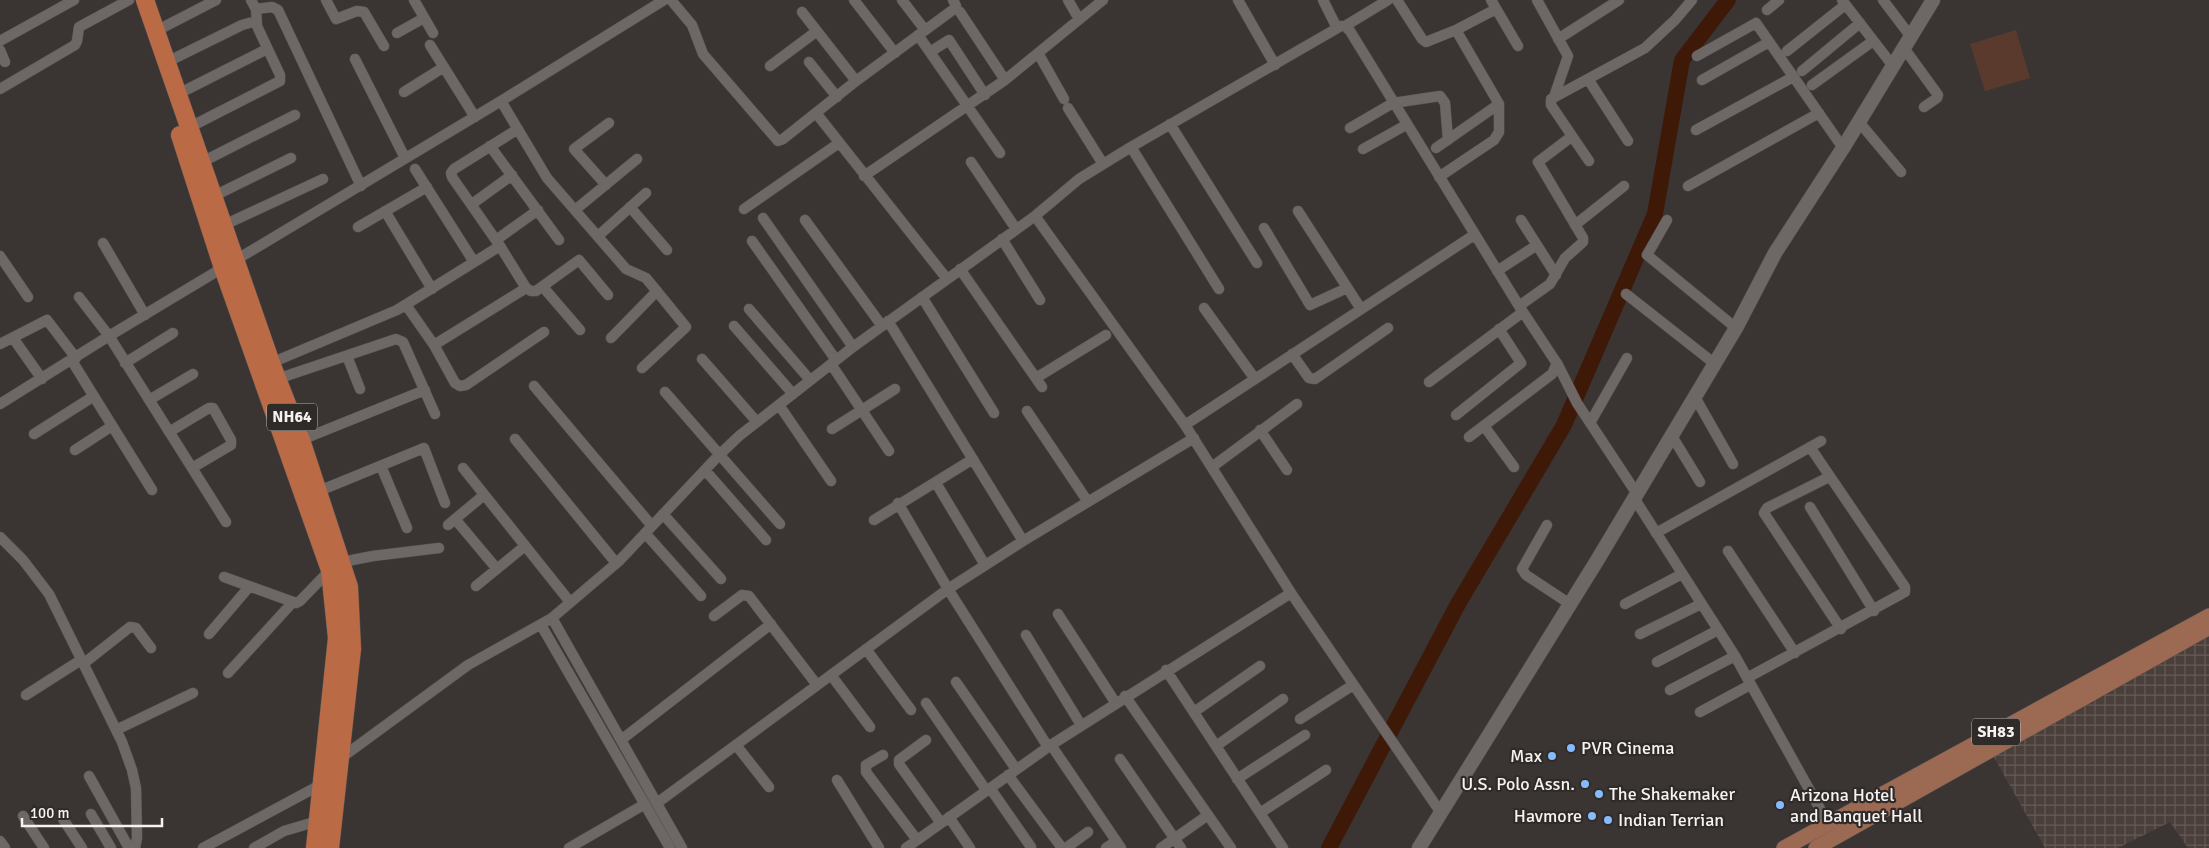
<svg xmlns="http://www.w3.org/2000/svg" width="2209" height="848" font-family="Signika,sans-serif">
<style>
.industrial{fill:url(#industrial-grid)}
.green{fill:#593a2d}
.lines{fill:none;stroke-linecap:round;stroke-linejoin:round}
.river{stroke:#3e1907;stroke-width:16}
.street-casing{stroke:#585452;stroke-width:11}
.secondary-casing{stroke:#585452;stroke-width:15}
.primary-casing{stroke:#585452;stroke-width:16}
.highway-casing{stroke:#585452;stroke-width:19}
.street{stroke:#6d6865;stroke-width:10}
.secondary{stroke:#6d6865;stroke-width:14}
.primary{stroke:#9c6952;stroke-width:15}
.highway{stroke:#bb6a46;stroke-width:18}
.poi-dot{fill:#86bbfb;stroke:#2f2b29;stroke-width:2}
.labels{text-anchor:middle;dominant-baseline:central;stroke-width:4.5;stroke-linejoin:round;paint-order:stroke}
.shield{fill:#2f2b29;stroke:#bab6b5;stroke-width:1}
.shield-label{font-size:16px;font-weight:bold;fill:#f5f2f1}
.poi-label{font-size:18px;fill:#f5f2f1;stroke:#2f2b29;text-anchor:start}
</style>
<defs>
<pattern id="industrial-grid" width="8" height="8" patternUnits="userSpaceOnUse" patternTransform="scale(1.25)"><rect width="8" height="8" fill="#4a3f3a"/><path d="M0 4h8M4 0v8" fill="none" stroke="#655b57"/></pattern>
</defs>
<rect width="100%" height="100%" fill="#3a3533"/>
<path class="industrial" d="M2209 630V848H2188L2170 822 2118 848H2045L1991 752Z"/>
<path class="green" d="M2016 30 2030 78 1985 91 1970 44Z"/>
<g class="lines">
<path class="river" d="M1329 848 1458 604 1564 425 1655 214 1682 60 1728 0"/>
<defs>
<path id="street" d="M251 0 256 9 272 7 278 10 361 186
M326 0 336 19 357 11 364 12 384 46
M414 0 433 33
M671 0 692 25 703 54 778 141 783 139 856 81 954 9 956 6 953 0
M854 0 895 53
M902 0 925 30
M1068 0 1079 19
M1238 0 1275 65
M1323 0 1337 28
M1397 0 1422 39 1426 42 1456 30 1496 9
M1491 0 1518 46
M1537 0 1568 56 1554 97
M1842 0 1893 66
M1883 0 1911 37
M1767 10 1779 0
M802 12 856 81
M960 12 1005 80
M1345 26 1388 0
M156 31 216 0
M397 33 424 18
M918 35 1000 153
M1558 39 1619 0
M0 41 74 0
M430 45 475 117
M1904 48 1938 95 1937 98 1924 107
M0 50 5 62
M1787 51 1845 5
M930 52 949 40 985 95
M1038 53 1064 99
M1697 56 1756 23 1843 148
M355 59 405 158
M167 62 242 25 256 21
M809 62 837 97
M770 66 817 31
M1802 71 1860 23
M1588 79 1628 141
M1702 80 1769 42
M1812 85 1873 41
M0 89 75 45 77 41 79 27 129 0
M404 92 444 67
M178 94 267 49
M501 101 547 178 626 269 646 278 686 327 642 368
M1068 108 1103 164
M816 113 947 279
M1859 122 1901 172
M1170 124 1257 263
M190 127 280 81V75L257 26 256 9
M1350 128 1393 103 1440 96 1445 103 1448 140
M518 129 454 169 451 173 452 177 500 246 526 288 531 291H536L579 260 608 295
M1696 130 1793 77
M490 146 559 240
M1131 147 1219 289
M1436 148 1499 104
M1363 149 1406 125
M1589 161 1551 105V99L1645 48 1675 20 1692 0
M202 162 295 115
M971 162 1016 229
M415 169 474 262
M864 176 1005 80 1103 0
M1439 177 1494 140 1499 132V104L1456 30
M606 185 574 149 609 123
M1688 186 1819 113
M214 196 291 158
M472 204 512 175
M630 207 667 250
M744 209 839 143
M575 210 637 159
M385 211 432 289
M1298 211 1361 309
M1035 216 1185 425 1291 593 1441 813
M763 218 853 347
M805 220 882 326
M1521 220 1556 275
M1667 220 1647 255 1736 328
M224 225 323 179
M1575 225 1624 186
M358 227 427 187
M1264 228 1310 305 1347 288
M598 236 646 193
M1002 239 1040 300
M496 240 538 210
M752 241 836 360
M103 243 145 315
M0 256 28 297
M960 269 1042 387
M1497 271 1537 245
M543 287 580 330
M1626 294 1715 364
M79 297 109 336 226 522
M922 297 994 413
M406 305 434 345 455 383 460 386 466 385 544 332
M1519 306 1550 284 1565 258 1583 242V238L1538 162 1571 137
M1204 308 1255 379
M749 309 810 380
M888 321 1023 541
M734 326 793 394
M13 338 42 379
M611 338 657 291
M0 344 47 320 76 358
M434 345 526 288
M1292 354 1309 378 1315 379 1388 328
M347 356 360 389
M702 359 757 422
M72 361 152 490
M125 363 173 333
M271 363 397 310 500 246
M831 364 889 451
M1036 378 1106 335
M277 379 396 339 403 342 435 414
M1429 382 1523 312
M534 386 652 526
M665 392 780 524
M1695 397 1733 464
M149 400 193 374
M0 404 109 336 501 101 664 0
M779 405 831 481
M1027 411 1088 502
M1456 415 1521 363 1499 329
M1590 423 1627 358
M1185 425 1474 235
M1484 426 1514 467
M832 429 895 389
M1260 430 1287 470
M169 432 209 408H213L231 440V445L192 468
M34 434 94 396
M1672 436 1700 482
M1469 437 1552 374 1557 363
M515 439 616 563
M301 440 425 390
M75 450 112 426
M381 466 407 528
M1212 467 1297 404
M463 468 570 602
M705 470 766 540
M1829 477 1767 508 1764 513 1841 629
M936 483 985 565
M319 491 424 448 445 503
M1634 498 1735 656 1829 825
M898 503 948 589 1048 747
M1810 507 1874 611
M663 514 721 579
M455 519 497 569
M874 520 973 459
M448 525 484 495
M1547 525 1522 569 1526 575 1570 604
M645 533 701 596
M1656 533 1821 441
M0 537 23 560 49 594 122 742 132 770 136 788 137 838 135 848
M1728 551 1795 653
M342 562 373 556 439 548
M224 577 296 603 300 601 330 570
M476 586 525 546
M1625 604 1682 574
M1058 614 1115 702
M714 616 742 595 749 596 817 685
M552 618 682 848
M541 625 670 848
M209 634 249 587
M1640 634 1701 604
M1026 635 1081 725
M866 649 911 710
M1657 662 1718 630
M83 664 130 627 136 628 151 648
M1166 670 1283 848
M228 673 292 603
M831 675 870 727
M1747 678 1905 592V587L1810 447
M956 682 1016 769
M1670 690 1735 656
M26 695 81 660
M1125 696 1231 848
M926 703 986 790
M1194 712 1260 666
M1700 712 1750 685
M1300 719 1353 685
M116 730 193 693
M621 740 771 624
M926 740 899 760V764L941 823
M736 745 769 787
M1051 745 1121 848
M1216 746 1283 699
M883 755 866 765V772L917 840
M341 758 468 665 552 618 619 561 719 455 739 436 853 347 1035 216 1079 179 1131 147 1341 26H1345L1350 31 1519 306 1558 365 1577 403 1637 494
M1120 759 1181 848
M1008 775 1062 848
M89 776 129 848
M1237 779 1305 735
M837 780 879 848
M990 788 1031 847
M657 803 948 589 1023 541 1194 438
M1260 813 1326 770
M91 814 111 848
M23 816 44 848
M949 817 970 848
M63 819 82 848
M0 841 5 848
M203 848 322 784
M254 848 284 831 318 821
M569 848 645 804
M906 848 1051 745 1291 593
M1066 848 1088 832
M1106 848 1116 841
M1161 848 1208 815"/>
<path id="secondary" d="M1419 848 1598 559 1736 328 1775 253 1843 148 1933 0"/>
<path id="primary" d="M1784 848 2209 616
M1816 848 2208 628"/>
<path id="highway" d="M145 0 271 363 301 440 349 587 352 649 330 848
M180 135 223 268 330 570 337 638 315 848"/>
</defs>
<use href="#street" class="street-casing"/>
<use href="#secondary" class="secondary-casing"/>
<use href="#primary" class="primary-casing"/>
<use href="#highway" class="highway-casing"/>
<use href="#street" class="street"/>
<use href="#secondary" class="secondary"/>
<use href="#primary" class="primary"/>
<use href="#highway" class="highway"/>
</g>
<g class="poi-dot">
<circle cx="1571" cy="748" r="5"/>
<circle cx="1552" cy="756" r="5"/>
<circle cx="1585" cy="784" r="5"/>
<circle cx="1599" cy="794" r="5"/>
<circle cx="1780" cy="805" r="5"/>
<circle cx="1592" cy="816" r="5"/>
<circle cx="1608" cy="820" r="5"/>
</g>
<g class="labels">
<g class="shield">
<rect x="267" y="403.5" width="50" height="27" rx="4"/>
<rect x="1972" y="718.5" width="48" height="27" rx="4"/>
</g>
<g class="shield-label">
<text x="292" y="417">NH64</text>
<text x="1996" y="732">SH83</text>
</g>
<g class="poi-label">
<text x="1581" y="748">PVR Cinema</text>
<text x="1542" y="756" text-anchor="end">Max</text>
<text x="1575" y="784" text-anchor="end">U.S. Polo Assn.</text>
<text x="1609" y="794">The Shakemaker</text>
<text x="1790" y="795">Arizona Hotel<tspan x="1790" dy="21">and Banquet Hall</tspan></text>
<text x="1582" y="816" text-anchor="end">Havmore</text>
<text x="1618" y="820">Indian Terrian</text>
</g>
</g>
<path d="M22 818v8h140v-8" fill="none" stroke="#f5f2f1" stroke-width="2.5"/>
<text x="30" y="818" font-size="15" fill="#f5f2f1" stroke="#2f2b29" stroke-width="4" paint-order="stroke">100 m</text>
</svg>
